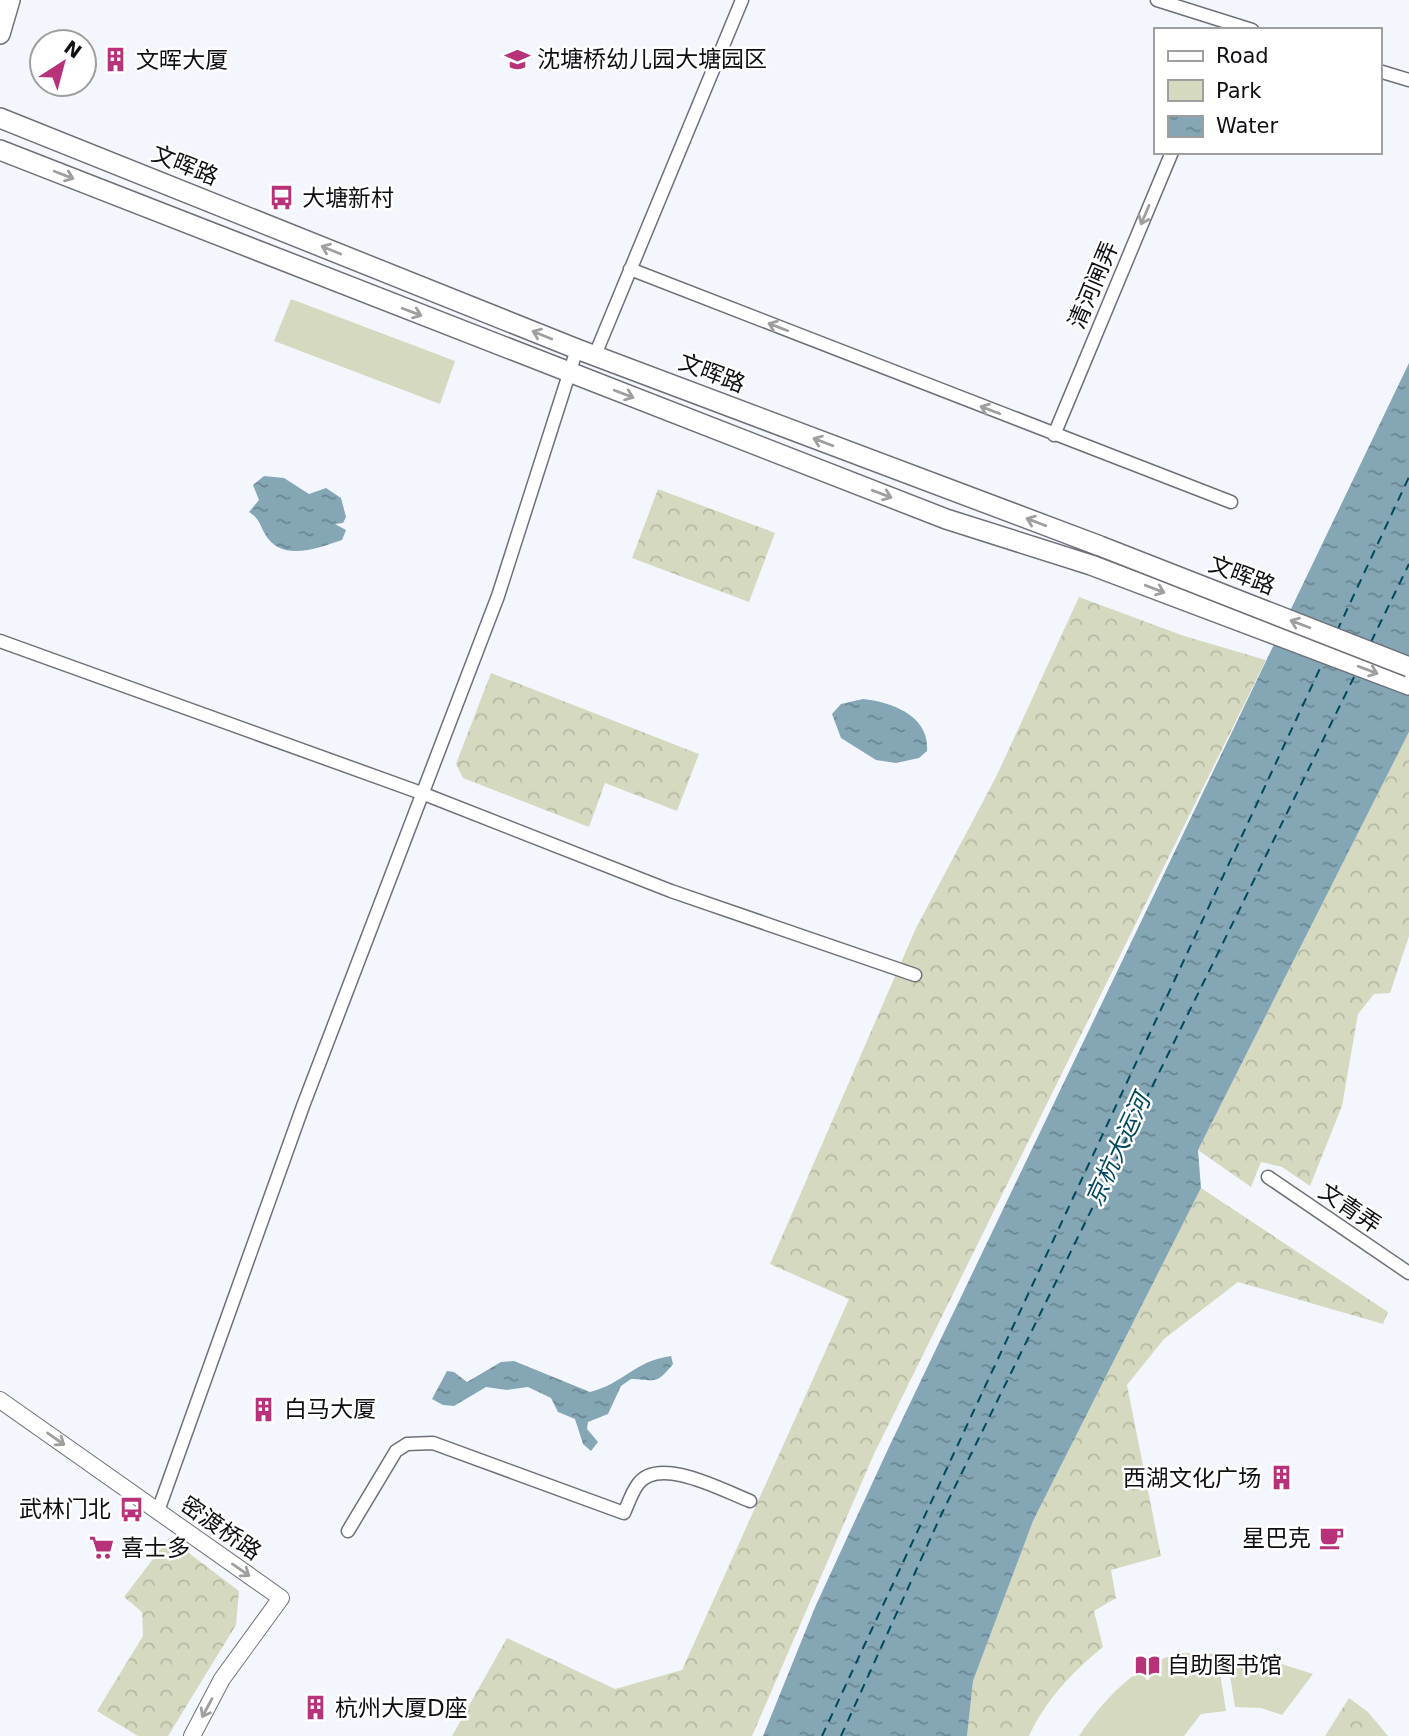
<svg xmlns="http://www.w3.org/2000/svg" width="1409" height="1736" font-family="'DejaVu Sans','Noto Sans SC',sans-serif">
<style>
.green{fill:#d5d9bf}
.forest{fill:url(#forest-crowns)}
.water{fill:url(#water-ripples)}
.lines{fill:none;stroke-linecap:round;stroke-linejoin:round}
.ferry{stroke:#00485e;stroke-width:2;stroke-dasharray:9 7;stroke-linecap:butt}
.minor-casing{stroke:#6e7079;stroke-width:15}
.tertiary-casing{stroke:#6e7079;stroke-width:18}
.secondary-casing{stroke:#6e7079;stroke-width:22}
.minor{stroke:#fff;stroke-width:12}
.tertiary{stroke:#fff;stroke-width:16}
.secondary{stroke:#fff;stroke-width:19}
.secondary-bridge-casing{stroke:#6e7079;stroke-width:22;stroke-linecap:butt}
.secondary-bridge{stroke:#fff;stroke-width:19}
.oneway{stroke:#9f9fa0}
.labels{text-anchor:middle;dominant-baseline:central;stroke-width:5;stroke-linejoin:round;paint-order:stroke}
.poi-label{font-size:23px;fill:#0e0f12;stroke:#fff;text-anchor:start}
.street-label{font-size:23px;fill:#0e0f12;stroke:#fff}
.water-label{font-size:24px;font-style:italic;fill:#00485e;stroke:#fff}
</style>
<defs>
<pattern id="forest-crowns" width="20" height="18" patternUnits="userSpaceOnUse" patternTransform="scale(1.75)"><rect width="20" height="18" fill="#d5d9bf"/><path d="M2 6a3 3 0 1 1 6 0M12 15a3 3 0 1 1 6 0" fill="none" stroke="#b6b9a3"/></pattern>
<pattern id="water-ripples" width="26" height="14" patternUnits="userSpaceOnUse" patternTransform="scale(1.75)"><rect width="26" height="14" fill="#84a6b5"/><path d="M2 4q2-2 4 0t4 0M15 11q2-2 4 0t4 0" fill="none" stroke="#6a8692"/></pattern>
</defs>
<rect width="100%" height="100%" fill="#f4f6fe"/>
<path class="green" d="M291 299 455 361 440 404 274 341Z
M1179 1653 1217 1654 1226 1711 1201 1714 1184 1736H1079C1104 1699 1135 1665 1179 1653Z
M1254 1655 1313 1674 1282 1715 1261 1708 1235 1707 1227 1657Z"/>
<path class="forest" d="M658 489 775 533 749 602 632 558Z
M1079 597 1184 636 1266 660 874 1454 752 1736H452L507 1638 615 1689 682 1670 849 1299 770 1264 916 928 997 775Z
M491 673 699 754 677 811 605 783 589 827 463 778 456 764Z
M1409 732V936L1390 993 1374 994 1358 1014 1342 1106 1310 1186 1282 1167 1261 1162 1251 1187 1198 1150Z
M1201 1188 1388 1312 1383 1324 1238 1282 1164 1339 1127 1385 1161 1556 1111 1570 1116 1598 1094 1611 1103 1647C1072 1672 1046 1700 1029 1736H967L973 1681 1033 1521Z
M169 1538 239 1591 236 1625 168 1736H138L97 1711 143 1636 142 1612 124 1597Z
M1349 1698 1368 1712 1388 1736H1325Z"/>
<path class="water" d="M1409 363V732L1198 1150 1201 1188 1033 1521 973 1681 967 1736H763L816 1605 889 1447Z
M264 476 284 478 309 494 326 488 341 498 346 517 343 523 335 524 346 530 342 540C318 548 281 563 265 534 259 524 260 519 249 512L259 500 253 485Z
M863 699C892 702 930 716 927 751L919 758 896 763 876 760 841 738 832 714 841 704Z
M671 1356 673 1364C656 1385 656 1380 631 1379L621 1386 608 1414 588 1422 587 1429 598 1442 591 1451 583 1444 575 1419 558 1412 551 1398 528 1387 507 1390 486 1387 454 1406 443 1405 432 1399 447 1371 454 1372 467 1382 501 1362 514 1361 590 1392C623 1384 634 1361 671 1356Z"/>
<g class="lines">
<path class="ferry" d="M1337 631 1409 477
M1371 642 1409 564
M822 1736 1323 662
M841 1736 942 1513 1355 675"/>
<defs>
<path id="minor" d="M1157 0 1252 30
M1379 71 1409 80
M630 269 1231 502
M595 355 742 0
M1054 435 1172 152
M0 641 424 794 671 891 915 975
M1268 1177 1409 1273
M158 1511 303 1106 498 596 577 349
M348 1531 396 1451 407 1444 433 1443 624 1513C628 1504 632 1492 638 1484 659 1455 724 1491 750 1501"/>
<path id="tertiary" d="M0 1400 281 1598 222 1679 192 1736"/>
<path id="secondary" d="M0 34 10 0
M0 118 577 349 1100 546
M0 150 946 519 1091 565 1409 685"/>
</defs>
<use href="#minor" class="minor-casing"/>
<use href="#tertiary" class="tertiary-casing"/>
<use href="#secondary" class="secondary-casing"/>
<use href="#minor" class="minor"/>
<use href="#tertiary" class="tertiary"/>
<use href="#secondary" class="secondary"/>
<defs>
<path id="secondary-bridge" d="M1100 546 1409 667"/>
</defs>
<use href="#secondary-bridge" class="secondary-bridge-casing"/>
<use href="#secondary-bridge" class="secondary-bridge"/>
</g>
<defs><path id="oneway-shaft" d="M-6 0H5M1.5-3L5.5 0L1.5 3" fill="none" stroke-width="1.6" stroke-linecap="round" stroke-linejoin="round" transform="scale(1.75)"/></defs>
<g class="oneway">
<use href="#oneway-shaft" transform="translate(64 175) rotate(21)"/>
<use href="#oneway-shaft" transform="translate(1145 215) rotate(113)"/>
<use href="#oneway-shaft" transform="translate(331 250) rotate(-158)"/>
<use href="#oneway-shaft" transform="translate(412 312) rotate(21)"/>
<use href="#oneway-shaft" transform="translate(778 327) rotate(-159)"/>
<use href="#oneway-shaft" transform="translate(542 335) rotate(-158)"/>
<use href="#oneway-shaft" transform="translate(624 394) rotate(21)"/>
<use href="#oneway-shaft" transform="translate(990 410) rotate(-159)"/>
<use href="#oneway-shaft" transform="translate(823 442) rotate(-159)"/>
<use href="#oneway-shaft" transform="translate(882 494) rotate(21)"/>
<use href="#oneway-shaft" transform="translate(1036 522) rotate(-159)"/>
<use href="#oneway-shaft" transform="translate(1155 589) rotate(21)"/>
<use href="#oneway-shaft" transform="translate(1300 624) rotate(-159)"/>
<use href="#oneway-shaft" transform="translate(1368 670) rotate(21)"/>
<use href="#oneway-shaft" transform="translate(56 1439) rotate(35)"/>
<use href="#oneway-shaft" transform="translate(241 1570) rotate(35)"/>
<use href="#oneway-shaft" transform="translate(207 1708) rotate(118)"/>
</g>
<defs>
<symbol id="school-bare" viewBox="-9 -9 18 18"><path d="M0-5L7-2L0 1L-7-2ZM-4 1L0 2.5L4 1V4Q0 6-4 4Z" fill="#b73278" stroke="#fff" stroke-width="2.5" paint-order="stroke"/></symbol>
<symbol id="building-bare" viewBox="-9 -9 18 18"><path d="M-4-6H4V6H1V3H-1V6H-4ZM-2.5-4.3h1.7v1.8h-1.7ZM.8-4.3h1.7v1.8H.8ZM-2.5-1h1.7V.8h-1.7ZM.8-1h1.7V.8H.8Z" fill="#b73278" stroke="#fff" stroke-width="2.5" paint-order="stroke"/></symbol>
<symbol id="bus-bare" viewBox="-9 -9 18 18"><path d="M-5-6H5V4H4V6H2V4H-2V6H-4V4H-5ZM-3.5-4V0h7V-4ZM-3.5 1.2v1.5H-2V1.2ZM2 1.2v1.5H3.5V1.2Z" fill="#b73278" stroke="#fff" stroke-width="2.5" paint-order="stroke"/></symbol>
<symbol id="cafe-bare" viewBox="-9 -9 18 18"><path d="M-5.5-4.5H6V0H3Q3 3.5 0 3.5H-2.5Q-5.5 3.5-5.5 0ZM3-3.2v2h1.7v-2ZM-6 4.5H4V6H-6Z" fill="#b73278" stroke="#fff" stroke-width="2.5" paint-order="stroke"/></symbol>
<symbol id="supermarket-bare" viewBox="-9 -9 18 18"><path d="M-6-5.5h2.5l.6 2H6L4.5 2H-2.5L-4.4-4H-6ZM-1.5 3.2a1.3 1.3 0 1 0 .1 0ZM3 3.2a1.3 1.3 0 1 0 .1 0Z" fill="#b73278" stroke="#fff" stroke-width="2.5" paint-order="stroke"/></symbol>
<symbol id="library-bare" viewBox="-9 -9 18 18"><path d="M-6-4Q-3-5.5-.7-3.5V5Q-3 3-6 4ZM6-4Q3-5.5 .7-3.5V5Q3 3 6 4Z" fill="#b73278" stroke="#fff" stroke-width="2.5" paint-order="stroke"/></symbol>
</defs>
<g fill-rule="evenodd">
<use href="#school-bare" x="500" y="42" width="35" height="35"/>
<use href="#building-bare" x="98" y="42" width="35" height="35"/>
<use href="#bus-bare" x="264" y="180" width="35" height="35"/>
<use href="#building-bare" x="246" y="1392" width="35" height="35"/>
<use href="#building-bare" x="1264" y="1460" width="35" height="35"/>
<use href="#bus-bare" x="114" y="1492" width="35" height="35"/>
<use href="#cafe-bare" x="1314" y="1520" width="35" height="35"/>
<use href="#supermarket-bare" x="84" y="1530" width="35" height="35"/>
<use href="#library-bare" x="1130" y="1648" width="35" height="35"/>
<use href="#building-bare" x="298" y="1690" width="35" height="35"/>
</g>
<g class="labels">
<g class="poi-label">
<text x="537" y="59">沈塘桥幼儿园大塘园区</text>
<text x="136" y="60">文晖大厦</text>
<text x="302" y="198">大塘新村</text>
<text x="284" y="1409">白马大厦</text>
<text x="1261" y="1478" text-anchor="end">西湖文化广场</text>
<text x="111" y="1509" text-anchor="end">武林门北</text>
<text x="1311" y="1538" text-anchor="end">星巴克</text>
<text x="121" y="1548">喜士多</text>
<text x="1167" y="1665">自助图书馆</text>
<text x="335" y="1708">杭州大厦D座</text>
</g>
<g class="street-label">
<text transform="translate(185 165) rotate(22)">文晖路</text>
<text transform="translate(1093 285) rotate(-67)">清河闸弄</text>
<text transform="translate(712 373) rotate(21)">文晖路</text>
<text transform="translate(1242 575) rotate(21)">文晖路</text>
<text transform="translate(1350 1208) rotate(34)">文青弄</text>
<text transform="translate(221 1528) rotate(35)">密渡桥路</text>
</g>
<g class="water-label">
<text transform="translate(1118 1150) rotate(-65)">京杭大运河</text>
</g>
</g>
<rect x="1154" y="28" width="228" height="126" fill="#ffffff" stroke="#9f9fa0" stroke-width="2"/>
<rect x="1168" y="51" width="35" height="10" fill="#ffffff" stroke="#9f9fa0" stroke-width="2"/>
<text x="1216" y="63" font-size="21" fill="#0e0f12">Road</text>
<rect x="1168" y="80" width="35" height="21" fill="#d5d9bf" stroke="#9f9fa0" stroke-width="2"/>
<text x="1216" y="98" font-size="21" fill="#0e0f12">Park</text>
<rect x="1168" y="116" width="35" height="21" fill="url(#water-ripples)" stroke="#9f9fa0" stroke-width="2"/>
<text x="1216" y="133" font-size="21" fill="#0e0f12">Water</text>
<g transform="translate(63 63) rotate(36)"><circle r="33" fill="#ffffff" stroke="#9f9fa0" stroke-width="2"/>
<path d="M0-5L12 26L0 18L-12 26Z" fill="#b73278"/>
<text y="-10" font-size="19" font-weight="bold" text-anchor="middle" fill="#0e0f12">N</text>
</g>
</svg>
